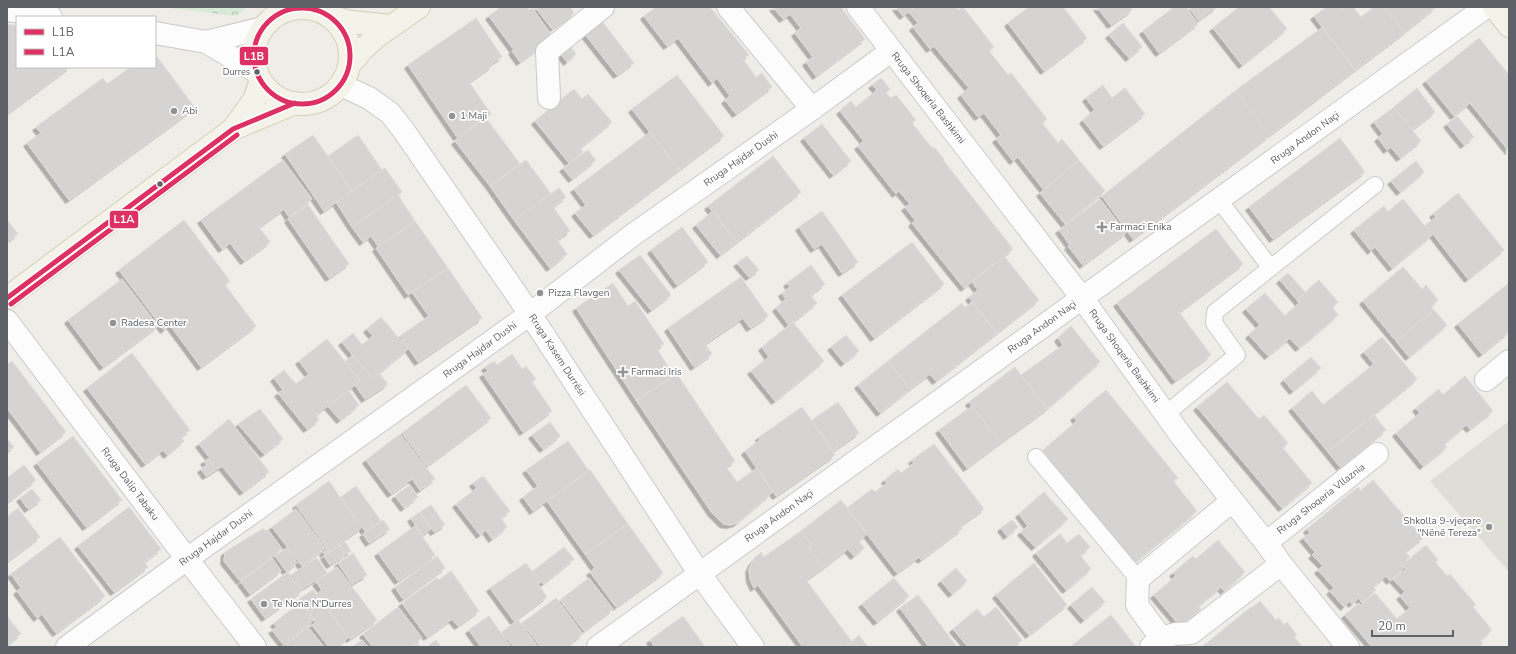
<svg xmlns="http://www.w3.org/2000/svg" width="1516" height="654" font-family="'Nunito Sans',sans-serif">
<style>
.education{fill:#deddd6}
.forest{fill:url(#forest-crowns)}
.building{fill:#d5d4d2;stroke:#dedcd8;filter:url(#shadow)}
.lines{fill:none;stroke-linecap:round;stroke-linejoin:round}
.service-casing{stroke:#cacac9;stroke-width:18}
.minor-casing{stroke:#cacac9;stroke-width:24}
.tertiary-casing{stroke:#cacac9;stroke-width:24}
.primary-casing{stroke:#d5d0b6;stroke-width:24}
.service{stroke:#fcfcfc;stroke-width:16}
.minor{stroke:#fcfcfc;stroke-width:22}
.tertiary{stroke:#fcfcfc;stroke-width:22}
.primary{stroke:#f3f3e9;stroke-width:22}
.bus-1-casing{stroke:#fff;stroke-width:8}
.bus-2-casing{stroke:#fff;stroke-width:8}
.bus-1{stroke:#de3163;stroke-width:5}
.bus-2{stroke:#de3163;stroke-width:5}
.bus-dot{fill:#5e6167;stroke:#fff;stroke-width:1.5}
.poi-dot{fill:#909294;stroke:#fff;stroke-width:1.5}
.labels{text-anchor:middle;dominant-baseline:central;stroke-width:3.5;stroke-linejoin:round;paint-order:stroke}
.bus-label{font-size:9px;fill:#5e6167;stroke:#fff;text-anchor:end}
.street-label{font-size:10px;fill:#5e6167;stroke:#fff}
.poi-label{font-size:10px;fill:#5e6167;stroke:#fff;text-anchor:start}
.line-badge{stroke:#fff;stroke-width:1.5}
.badge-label{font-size:11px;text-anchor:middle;font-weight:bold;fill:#fff}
</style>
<defs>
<pattern id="forest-crowns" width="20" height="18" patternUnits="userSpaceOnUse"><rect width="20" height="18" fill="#d6ead6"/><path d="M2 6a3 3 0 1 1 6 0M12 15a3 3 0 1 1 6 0" fill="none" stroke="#b1c1b1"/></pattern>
<filter id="shadow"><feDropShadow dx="-3.5" dy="3.5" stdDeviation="0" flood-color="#0004"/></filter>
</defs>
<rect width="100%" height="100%" fill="#eeede8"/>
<path class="education" d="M1509 421V572L1430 481Z"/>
<path class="forest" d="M162 7H247L236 16Z"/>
<path class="building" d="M501 7H527L529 10 532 8 553 37 520 62 512 51 514 50 489 16Z
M532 7H570L574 13 552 29 536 8 534 9Z
M656 7H710L749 55 743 59 756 77 762 73 772 87 736 114 725 100 730 96 717 78 712 83 678 38 667 46 644 16Z
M773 7H841L865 39 816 76 806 62 813 57 795 33 801 28 790 14 783 19Z
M896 7H915L903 16Z
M915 7H956L958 10 963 7 994 47 989 51 1008 75 1011 73 1047 119 1042 123 1058 143 1062 139 1079 160 1044 190 1018 157 1013 161 996 139 1001 135 984 113 978 117 961 95 969 88 934 46 930 49 913 27 918 23 909 12Z
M1029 7H1063L1087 38 1044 71 1008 23Z
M1097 7H1131L1132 10 1111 25Z
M1174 7H1186L1198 24 1159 53 1143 31Z
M1189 7H1217L1198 20Z
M1239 7H1269L1287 29 1242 65 1213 28Z
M1327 7H1340L1342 9 1345 7H1353L1361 17 1374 7H1384L1404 33 1355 70 1314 16Z
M1384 7H1436L1404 33Z
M476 18 502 57 491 64 492 66 469 82 491 114 457 137 408 65Z
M601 20 634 63 617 75 584 33Z
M1123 23 1142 47 1129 58 1109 35Z
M7 24 17 26V67H70L7 114Z
M1323 27 1355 70 1270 135 1236 90Z
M1479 38 1509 75V151L1470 103 1454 116 1426 81Z
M569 45 576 54 567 62 560 53Z
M155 54 195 108 69 200 27 143 41 133 36 127 103 78 107 84 131 67H155Z
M677 75 724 136 679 170 632 109Z
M881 78 890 89 886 93 891 98 896 95 916 120 912 123 932 148 934 147 944 159 943 160 1013 249 964 288 912 223 915 220 905 207 910 204 899 191 896 194 858 146 864 141 840 111 851 101 856 107 877 90 872 85Z
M1103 85 1112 98 1125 88 1145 114 1103 146 1083 120 1095 110 1086 98Z
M1417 88 1435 112 1412 130 1394 107Z
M574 89 582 99 588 94 612 122 580 148 583 152 569 163 535 121Z
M1235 91 1269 136 1133 239 1102 196Z
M1394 107 1421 141 1400 158 1391 147 1387 150 1378 138 1383 134 1374 122Z
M1457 116 1474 137 1464 145 1447 124Z
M486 118 520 164 490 186 455 141Z
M822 124 851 161 833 175 804 138Z
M650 132 679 170 593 235 575 213 586 205 574 189Z
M313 135 352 191 324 211 285 154Z
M358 135 382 170 352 191 328 156Z
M1340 138 1365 172 1273 239 1249 207Z
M588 150 596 160 572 179 563 168Z
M773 156 801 192 737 242 708 206Z
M283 160 312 199 289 217 284 209 259 227 270 242 244 261 230 243 222 249 201 220Z
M526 160 551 194 514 220 490 186Z
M1079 160 1105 191 1065 224 1040 193Z
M1416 161 1424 172 1400 192 1391 181Z
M385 168 402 192 352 227 336 202Z
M559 188 566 197 553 207 570 231 557 240 567 254 550 268 514 220Z
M1458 193 1504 250 1468 279 1426 225 1436 217 1433 214Z
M398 195 415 221 378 246 371 236 363 242 352 227Z
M1100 199 1126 233 1083 265 1068 246 1070 245 1059 230Z
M1403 199 1432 235 1392 268 1375 247 1371 251 1354 230 1384 206 1388 212Z
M308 205 349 264 329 278 288 219Z
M713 211 737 242 720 255 696 225Z
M822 211 858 262 842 273 822 244 814 249 799 227Z
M7 220 18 234 7 242Z
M184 220 230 281 225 285 256 326 201 367 170 325 164 330 119 270Z
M415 221 448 268 408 295 376 248Z
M682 227 708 262 677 285 651 250Z
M1216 229 1243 264 1179 312 1211 355 1175 381 1117 303Z
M912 242 944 284 874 338 842 295Z
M640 255 671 295 651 310 619 270Z
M747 256 759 270 749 277 737 263Z
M1004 256 1039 300 997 333 969 297 978 290 972 282Z
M811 265 825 284 810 295 817 303 789 325 776 308 786 299 782 293 790 287 787 283Z
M1403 267 1422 289 1426 285 1438 300 1431 306 1434 310 1396 341 1363 301Z
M448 268 482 318 418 362 400 336 429 316 412 292Z
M1288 273 1305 292 1297 300 1280 280Z
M741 277 768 316 750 328 743 318 705 344 712 354 694 367 668 328Z
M122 279 158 326 103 367 68 320Z
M1319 280 1338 302 1332 307 1338 315 1299 348 1290 338 1268 356 1249 335 1260 325 1246 309 1265 293 1285 316 1299 303 1297 300Z
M613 283 628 306 635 301 664 344 657 349 674 376 636 400 576 308Z
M1509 283V332L1482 354 1458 324Z
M972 302 997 333 936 381 930 374 910 389 888 361 962 303 965 308Z
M1434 310 1447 325 1409 357 1396 341Z
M381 317 408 349 372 379 342 342 353 333 362 345 373 336 367 329Z
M793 322 824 361 775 401 751 371 769 357 762 347Z
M1071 326 1100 362 1047 409 1021 375 1063 345 1058 338Z
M846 335 859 351 844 363 831 347Z
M1382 337 1417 379 1328 452 1292 408 1312 391 1323 405 1374 364 1364 352Z
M327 339 360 381 316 415 319 420 307 429 278 393 283 390 274 378 284 370 296 384 309 374 299 361Z
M132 353 190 430 181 437 184 441 167 455 163 450 145 464 87 388Z
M512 354 522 369 526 366 536 379 532 382 552 411 523 432 483 374 488 371 485 367 494 361 497 365Z
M353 355 372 379 379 373 388 384 365 399 355 385 360 381 345 362Z
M1311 357 1321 368 1293 391 1284 380Z
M12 361 66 432 40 452 7 408V365Z
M888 361 910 389 880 413 858 385Z
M1015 367 1047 409 1000 443 969 402Z
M677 374 735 461 726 467 737 482 757 468 773 492 737 523 730 525 723 524 712 513 636 400Z
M1465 376 1493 411 1470 429 1466 425 1444 444 1447 447 1423 466 1396 433 1420 413 1416 408 1439 389 1443 395Z
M1227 382 1259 419 1264 415 1288 443 1283 448 1312 483 1282 508 1197 407Z
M466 385 491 418 427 466 402 433Z
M348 390 359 405 340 420 328 406Z
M1106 390 1178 478 1173 481 1197 511 1134 563 1042 451 1077 421 1074 417Z
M838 402 859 433 833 451 812 420Z
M972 406 1000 443 967 468 939 430Z
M802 407 835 455 776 496 745 451 760 440 759 437Z
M260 409 283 439 264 454 238 424Z
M1374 415 1386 430 1340 467 1328 452Z
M229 419 269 472 243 492 222 466 206 476 201 469 207 465 204 461 210 458 199 444Z
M550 422 560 436 543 449 532 435Z
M400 434 435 479 420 490 412 479 391 494 366 460Z
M73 436 122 500 86 527 37 463Z
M7 439 14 447 7 452Z
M568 441 589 471 533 511 523 497 538 486 526 470Z
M934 444 984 509 960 526 962 529 921 560 919 557 897 573 847 508 872 489 875 492 887 483 885 480 898 469 901 473 914 463 912 460Z
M24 465 36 480 7 503V478Z
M590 470 628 524 585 554 547 501Z
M483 476 510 511 501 518 507 527 492 539 486 530 480 535 456 504 477 488 473 483Z
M1373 480 1423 538 1405 552 1410 557 1401 564 1404 568 1390 581 1386 576 1373 587 1376 590 1362 603 1359 598 1352 604 1350 601 1344 607 1330 591 1334 588 1318 570 1323 566 1312 555 1315 552 1303 538 1310 533 1307 529 1358 487 1361 491Z
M329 481 361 528 324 554 323 552 327 548 296 505Z
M410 485 418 497 404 508 395 496Z
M356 486 381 521 365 531 341 497Z
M32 489 41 500 28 509 20 498Z
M1044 492 1068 519 1035 547 1021 532 1028 526 1019 514Z
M841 500 867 534 859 541 864 548 854 556 848 549 823 568 808 548 812 545 801 531Z
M431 505 445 525 434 532 420 512Z
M129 507 161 549 144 562 148 567 114 592 78 546Z
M18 508 40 537 8 561 7 517Z
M296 509 325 548 302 566 272 527Z
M420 512 431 529 422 535 411 518Z
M383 520 390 529 369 543 363 534Z
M1012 520 1018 527 1007 536 1001 528Z
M628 524 663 573 616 607 590 572 595 568 585 554Z
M415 526 435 555 398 581 378 553Z
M264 528 265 531 268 530 282 549 240 581 224 561 225 552Z
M801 531 812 545 808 548 823 568 806 580 852 642 845 647H803L758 585 754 588 750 579 749 569 753 561 761 552 764 557Z
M1060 534 1067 543 1079 534 1090 547 1080 555 1091 569 1066 590 1036 553Z
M60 537 105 596 56 633 42 614 37 618 17 591 21 588 11 574Z
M1218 540 1245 572 1224 591 1221 587 1198 606 1201 609 1180 626 1154 595 1176 576 1173 573 1193 556 1196 559Z
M345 542 351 551 346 554 340 545Z
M1426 545 1438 560 1435 562 1447 576 1450 574 1476 605 1473 607 1492 630 1480 640 1483 643 1479 647H1372L1345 615 1359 603 1361 606 1375 593 1397 619 1410 608 1400 596 1405 592 1393 579 1406 569 1403 565Z
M339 546 345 555 330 565 324 556Z
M564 547 574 559 543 584 533 571Z
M287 548 297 563 286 571 275 556Z
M353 553 367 575 352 584 338 563Z
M437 556 445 568 403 599 395 587Z
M272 558 281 571 250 594 241 582Z
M317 558 327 573 302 589 292 574Z
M526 563 540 583 538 584 547 597 514 621 490 588Z
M1034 563 1067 605 1029 635 996 595Z
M337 567 377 620 350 639 317 594 322 590 316 582Z
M956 568 967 581 952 594 941 581Z
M451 571 479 611 458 626 452 619 427 637 402 603 437 578 439 580Z
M288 572 302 591 265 618 251 599Z
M589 578 613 609 584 631 560 600Z
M894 578 909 596 877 622 862 604Z
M1092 587 1105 602 1084 620 1071 605Z
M313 590 348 638 336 647H329L312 625 316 622 299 599Z
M918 595 957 647H929L900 608Z
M556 598 583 634 565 647H541L522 623Z
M1260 601 1276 620 1279 618 1284 625 1287 622 1297 635 1294 637 1303 647H1202L1251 607 1252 608Z
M301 602 314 620 283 644 272 630 277 627 274 623Z
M398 607 422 638 409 647H373L363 634Z
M996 607 1022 640 1013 647H968L953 629 977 609 984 617Z
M1111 615 1136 647H1070Z
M7 616 21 634 7 645Z
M489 616 511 647H481L469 630Z
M683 616 705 647H655L650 640Z
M518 620 538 647H514L502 632Z
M308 627 324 647H288L286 644Z
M859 635 868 647H845L852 642Z
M362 640 368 647H352Z
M436 640 441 647H427Z
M417 643 420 647H411Z"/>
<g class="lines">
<defs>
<path id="service" d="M1219 200 1270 267
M1166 414 1237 355 1214 323 1215 312 1375 185
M1036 457 1138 579"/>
<path id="minor" d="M728 7 812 109
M858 7 1082 298 1182 437 1266 543 1281 564 1348 647
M341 85 369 98 390 113 404 131 530 314 699 573 753 647
M549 98 547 52 603 7
M7 321 187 559 255 647
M1486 380 1509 361
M1266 543 1377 454
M1161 638 1137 605 1138 579 1232 501
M67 647 187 559 530 314 634 234 812 109 891 51
M598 647 1486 7
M1151 647 1161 638 1175 634 1191 633 1281 564"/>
<path id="tertiary" d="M7 10 51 17
M155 33 206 42 257 72
M206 42 263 28"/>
<path id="primary" d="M1494 7 1509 26
M254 56a48 48 0 1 1 96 0a48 48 0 1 1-96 0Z
M331 17 351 22 391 26
M350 64 362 50 376 37 419 7
M233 129 254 100 261 81
M7 298 233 129 295 103"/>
</defs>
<use href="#service" class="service-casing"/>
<use href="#minor" class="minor-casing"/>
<use href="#tertiary" class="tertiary-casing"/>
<use href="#primary" class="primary-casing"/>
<use href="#service" class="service"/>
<use href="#minor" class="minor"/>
<use href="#tertiary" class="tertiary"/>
<use href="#primary" class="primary"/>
<defs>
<path id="bus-1" d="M254 56a48 48 0 1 1 96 0a48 48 0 1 1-96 0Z
M7 298 233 129 295 103"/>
<path id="bus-2" d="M11 304 237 135"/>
</defs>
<use href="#bus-1" class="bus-1-casing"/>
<use href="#bus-2" class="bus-2-casing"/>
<use href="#bus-1" class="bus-1"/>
<use href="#bus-2" class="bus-2"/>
</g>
<g class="bus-dot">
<circle cx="257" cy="72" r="3.5"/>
<circle cx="160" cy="184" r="3.5"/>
</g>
<g class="poi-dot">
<circle cx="174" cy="111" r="4"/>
<circle cx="452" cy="116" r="4"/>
<path d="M1100 221h4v4h4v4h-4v4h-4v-4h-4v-4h4z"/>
<circle cx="540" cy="293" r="4"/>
<circle cx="113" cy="323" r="4"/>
<path d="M621 366h4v4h4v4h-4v4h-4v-4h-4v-4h4z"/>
<circle cx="1489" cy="527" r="4"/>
<circle cx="264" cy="604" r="4"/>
</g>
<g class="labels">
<g class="bus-label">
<text x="250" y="72">Durres</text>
</g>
<g class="street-label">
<text transform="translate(928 98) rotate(52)">Rruga Shoqeria Bashkimi</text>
<text transform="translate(1305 138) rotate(-36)">Rruga Andon Naçi</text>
<text transform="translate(741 159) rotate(-35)">Rruga Hajdar Dushi</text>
<text transform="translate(1042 327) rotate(-36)">Rruga Andon Naçi</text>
<text transform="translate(480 350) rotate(-36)">Rruga Hajdar Dushi</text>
<text transform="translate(557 355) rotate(57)">Rruga Kasem Durrësi</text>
<text transform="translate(1124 356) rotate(54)">Rruga Shoqeria Bashkimi</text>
<text transform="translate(130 484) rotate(53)">Rruga Dalip Tabaku</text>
<text transform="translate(1321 499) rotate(-38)">Rruga Shoqeria Vllaznia</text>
<text transform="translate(779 516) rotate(-36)">Rruga Andon Naçi</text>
<text transform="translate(216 538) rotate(-36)">Rruga Hajdar Dushi</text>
</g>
<g class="poi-label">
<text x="182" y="111">Abi</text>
<text x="460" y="116">1 Maji</text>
<text x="1110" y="227">Farmaci Enika</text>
<text x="548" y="293">Pizza Flavgen</text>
<text x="121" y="323">Radesa Center</text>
<text x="631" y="372">Farmaci Iris</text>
<text x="1481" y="521" text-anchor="end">Shkolla 9-vjeçare<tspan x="1481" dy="12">"Nënë Tereza"</tspan></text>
<text x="272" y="604">Te Nona N'Durres</text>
</g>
</g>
<g class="line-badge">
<rect x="239" y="46" width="30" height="20" rx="4" fill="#de3163"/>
<rect x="109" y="210" width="30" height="19" rx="4" fill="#de3163"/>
</g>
<g class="badge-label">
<text x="254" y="60">L1B</text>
<text x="124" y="223">L1A</text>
</g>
<rect width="1516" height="654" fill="none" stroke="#5e6167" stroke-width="16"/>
<rect x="16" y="16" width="140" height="52" fill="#ffffff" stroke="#bfc0c2"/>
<rect x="24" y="29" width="20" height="6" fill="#de3163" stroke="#bfc0c2"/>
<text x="52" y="36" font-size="12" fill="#5e6167">L1B</text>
<rect x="24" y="49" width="20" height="6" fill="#de3163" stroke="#bfc0c2"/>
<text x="52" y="56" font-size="12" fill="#5e6167">L1A</text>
<path d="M1372 630v6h81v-6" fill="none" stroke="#5e6167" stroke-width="2"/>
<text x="1378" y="630" font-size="12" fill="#5e6167" stroke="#ffffff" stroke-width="3" paint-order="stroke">20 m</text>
</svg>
